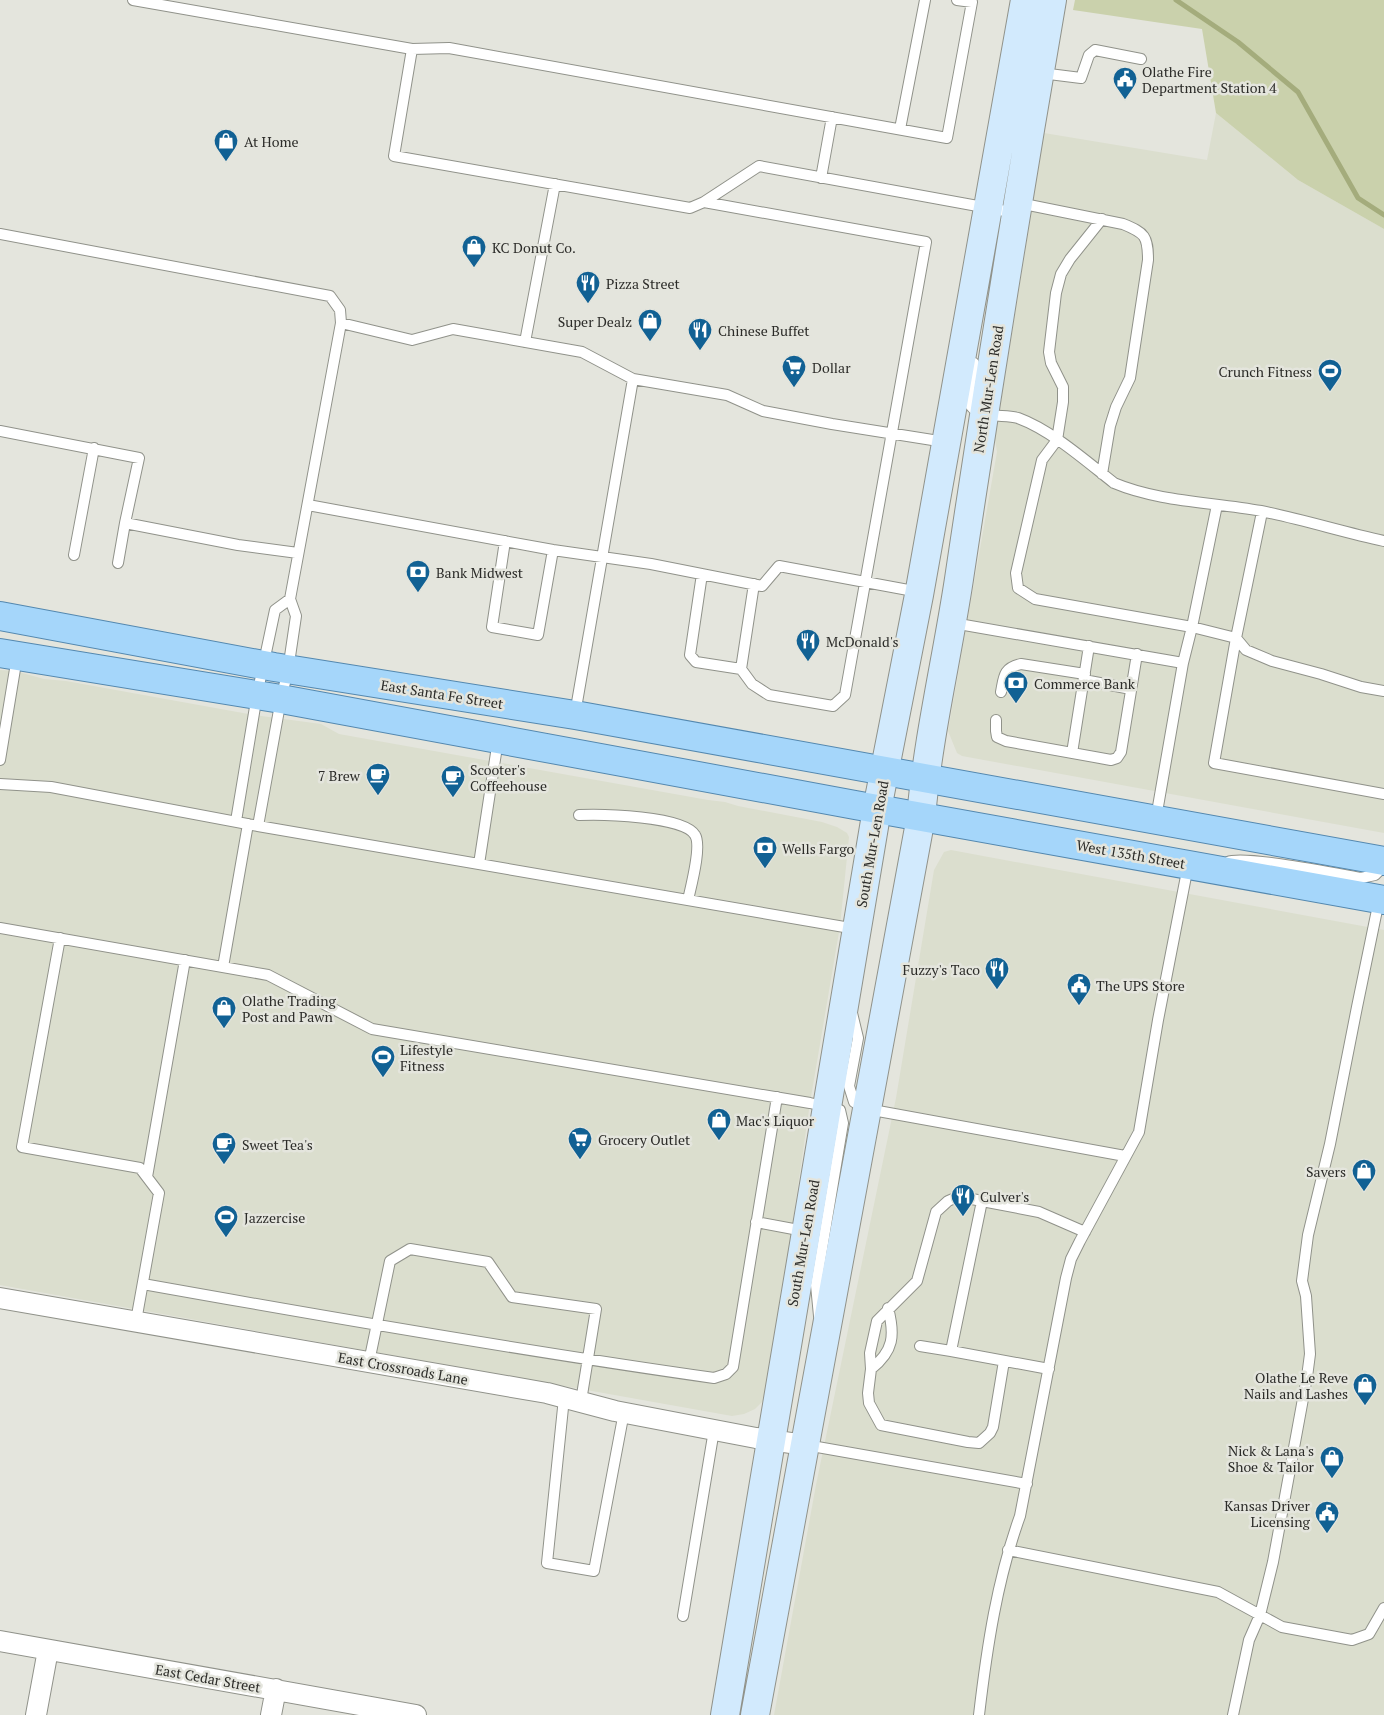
<svg xmlns="http://www.w3.org/2000/svg" width="1384" height="1715" font-family="'PT Serif',serif">
<style>
.built{fill:#dbdece}
.green{fill:#cad1ac}
.lines{fill:none;stroke-linecap:round;stroke-linejoin:round}
.stream{stroke:#a4ac7c;stroke-width:5}
.lane-casing{stroke:#90928a;stroke-width:12}
.street-casing{stroke:#90928a;stroke-width:22}
.secondary-casing{stroke:#90928a;stroke-width:30}
.primary-casing{stroke:#5488af;stroke-width:30}
.lane{stroke:#fff;stroke-width:10}
.street{stroke:#fff;stroke-width:20}
.secondary{stroke:#d2eafd;stroke-width:28}
.primary{stroke:#a5d6fa;stroke-width:28}
.labels{text-anchor:middle;dominant-baseline:central;stroke-width:5;stroke-linejoin:round;paint-order:stroke}
.poi-label{font-size:14px;fill:#2c2c29;stroke:#e4e5dd;text-anchor:start}
.street-label{font-size:14px;fill:#2c2c29;stroke:#e4e5dd}
</style>
<rect width="100%" height="100%" fill="#e4e5dd"/>
<path class="built" d="M1216 113 1298 180 1384 229V833L962 756 957 753 948 731 997 452 995 439 1044 133 1207 160Z
M0 670 15 671 44 679 66 681 254 715 321 724 339 734 708 800 725 802 738 806 822 822 837 827 847 833 849 837 840 926 810 1103 774 1351 763 1401 755 1409 744 1414 732 1416 0 1285Z
M951 850 1384 930V1715H774L816 1485 896 1098 934 870 944 852Z"/>
<path class="green" d="M1075 0H1384V229L1298 180 1216 113 1202 29 1073 10Z"/>
<g class="lines">
<path class="stream" d="M1176 0 1238 42 1298 92 1358 198 1384 215"/>
<defs>
<path id="lane" d="M133 0 412 49 394 156 690 208 704 202 926 242 845 695 833 706 769 695 752 684 741 669
M412 49 449 48 947 138 972 2 957 0
M1041 73 1081 78 1089 55 1095 50 1141 59
M900 129 925 0
M821 178 832 117
M704 202 759 166 1016 213
M1019 203 1123 224C1145 233 1148 236 1148 260L1130 378 1116 407 1110 426 1102 474
M1102 219 1070 259 1061 274 1056 293 1049 352 1051 363 1063 387V402L1057 440 1042 460 1016 573 1018 588 1035 599 1192 627 1236 638 1262 512
M0 234 330 296 340 310 341 323 412 340 453 329 582 352 633 379 727 395 763 411 832 424 945 442
M525 342 555 184
M974 363C973 372 966 398 970 405 980 419 1004 414 1018 418 1051 430 1086 461 1114 483 1159 502 1213 502 1261 511 1301 519 1343 532 1384 541
M0 431 139 458 125 523 238 545 298 553
M308 505 553 550 651 564 762 586 779 566 919 592
M505 541 492 627 538 635 553 550
M74 555 94 448
M118 563 125 523
M702 574 690 655 696 662 741 669 754 584
M953 623 1183 663
M1236 638 1214 763 1384 794
M1236 638 1246 650 1272 661 1321 674 1361 687 1384 691
M1084 680 1131 689
M1001 692C1004 677 1003 668 1021 664L1085 674
M575 714 633 379
M996 720V731L997 737 1006 741 1111 760 1117 758 1121 752 1137 654
M1072 753 1089 646
M0 760 17 657
M0 784 51 787 258 826 856 929
M579 815C601 814 684 816 695 835 702 846 691 886 688 900
M1156 818 1183 663 1192 627 1217 505
M236 821 257 695 275 610 290 599
M258 826 281 699 288 670 296 616 290 599 341 323
M1228 862C1243 855 1338 874 1361 878L1375 875 1384 866
M479 864 498 740
M0 928 268 975 372 1029 810 1103 840 1110 843 1123 816 1285 819 1316
M60 938 22 1147 140 1168 159 1193 136 1321
M223 967 248 824
M852 1013 858 1038 849 1086 854 1102 867 1109 1125 1156
M147 1177 185 960
M982 1201 962 1197 955 1198 948 1201 936 1212 917 1281 877 1321 870 1353 871 1369 868 1393 869 1403 881 1425 968 1442 979 1443 990 1433 993 1427 1004 1361
M756 1222 804 1231
M143 1284C333 1318 523 1351 714 1378L726 1374 733 1367 777 1097
M920 1346 951 1351
M369 1362 390 1261 410 1249 488 1262 512 1297 596 1309 581 1401
M871 1369C894 1351 895 1335 888 1308
M1049 1369 951 1351 982 1201 1039 1212 1085 1232
M564 1398 547 1563 594 1571 624 1412
M806 1445 1027 1484
M1008 1550 1218 1592 1282 1627 1352 1640 1369 1634 1384 1608
M683 1616 714 1430
M979 1715C987 1647 997 1580 1020 1516L1066 1278 1071 1259 1080 1241 1139 1132 1158 1020 1188 866
M1233 1715 1249 1640 1260 1615 1273 1562 1307 1377 1310 1354 1306 1296 1302 1281 1308 1235 1330 1144 1357 1007 1377 910 1382 901"/>
<path id="street" d="M0 1298 547 1393 615 1411 756 1438 805 1445
M0 1641 416 1715
M36 1715 48 1650
M271 1715 276 1689"/>
<path id="secondary" d="M725 1715 877 809 919 595 1025 0
M755 1715 921 817C928 737 947 658 959 579 988 385 1019 192 1052 0"/>
<path id="primary" d="M0 616 274 667 575 715 1384 861
M0 653 281 699 855 805 1384 900"/>
</defs>
<use href="#lane" class="lane-casing"/>
<use href="#street" class="street-casing"/>
<use href="#secondary" class="secondary-casing"/>
<use href="#primary" class="primary-casing"/>
<use href="#lane" class="lane"/>
<use href="#street" class="street"/>
<use href="#secondary" class="secondary"/>
<use href="#primary" class="primary"/>
</g>
<defs>
<symbol id="civic-pin" viewBox="-11 -11 22 30"><path d="M0 17L-7.5 6A9.5 9.5 0 1 1 7.5 6Z" fill="#116194" stroke="#e4e5dd"/><path d="M-.6-6.5H3V-4.5H.6V-3L4-1V1h2V6H-6V1h2V-1L-.6-3ZM-1.2 2.5V6h2.4V2.5Z" fill="#fff"/></symbol>
<symbol id="shop-pin" viewBox="-11 -11 22 30"><path d="M0 17L-7.5 6A9.5 9.5 0 1 1 7.5 6Z" fill="#116194" stroke="#e4e5dd"/><path d="M-5-2.5h2.3a2.7 3.5 0 0 1 5.4 0H5L5.5 6h-11ZM-1.5-2.5h3a1.5 2.3 0 0 0-3 0Z" fill="#fff"/></symbol>
<symbol id="restaurant-pin" viewBox="-11 -11 22 30"><path d="M0 17L-7.5 6A9.5 9.5 0 1 1 7.5 6Z" fill="#116194" stroke="#e4e5dd"/><path d="M-5-6h1v4h1v-4h1v4h1v-4h1v5L-1.5 .5V6h-2V.5L-5-1ZM5-6V6H3V1.5H1.5Q1.5-4 5-6Z" fill="#fff"/></symbol>
<symbol id="supermarket-pin" viewBox="-11 -11 22 30"><path d="M0 17L-7.5 6A9.5 9.5 0 1 1 7.5 6Z" fill="#116194" stroke="#e4e5dd"/><path d="M-6-5.5h2.5l.6 2H6L4.5 2H-2.5L-4.4-4H-6ZM-1.5 3.2a1.3 1.3 0 1 0 .1 0ZM3 3.2a1.3 1.3 0 1 0 .1 0Z" fill="#fff"/></symbol>
<symbol id="stadium-pin" viewBox="-11 -11 22 30"><path d="M0 17L-7.5 6A9.5 9.5 0 1 1 7.5 6Z" fill="#116194" stroke="#e4e5dd"/><path d="M0-5a6.5 5 0 1 0 0 10a6.5 5 0 1 0 0-10ZM-3.5-1.8h7v3.6h-7Z" fill="#fff"/></symbol>
<symbol id="bank-pin" viewBox="-11 -11 22 30"><path d="M0 17L-7.5 6A9.5 9.5 0 1 1 7.5 6Z" fill="#116194" stroke="#e4e5dd"/><path d="M-6-4H6V4H-6ZM0-2.3a2.3 2.3 0 1 0 0 4.6a2.3 2.3 0 1 0 0-4.6Z" fill="#fff"/></symbol>
<symbol id="cafe-pin" viewBox="-11 -11 22 30"><path d="M0 17L-7.5 6A9.5 9.5 0 1 1 7.5 6Z" fill="#116194" stroke="#e4e5dd"/><path d="M-5.5-4.5H6V0H3Q3 3.5 0 3.5H-2.5Q-5.5 3.5-5.5 0ZM3-3.2v2h1.7v-2ZM-6 4.5H4V6H-6Z" fill="#fff"/></symbol>
</defs>
<g fill-rule="evenodd">
<use href="#civic-pin" x="1111" y="65" width="28" height="38"/>
<use href="#shop-pin" x="212" y="127" width="28" height="38"/>
<use href="#shop-pin" x="460" y="233" width="28" height="38"/>
<use href="#restaurant-pin" x="574" y="269" width="28" height="38"/>
<use href="#shop-pin" x="636" y="307" width="28" height="38"/>
<use href="#restaurant-pin" x="686" y="316" width="28" height="38"/>
<use href="#supermarket-pin" x="780" y="353" width="28" height="38"/>
<use href="#stadium-pin" x="1316" y="357" width="28" height="38"/>
<use href="#bank-pin" x="404" y="558" width="28" height="38"/>
<use href="#restaurant-pin" x="794" y="627" width="28" height="38"/>
<use href="#bank-pin" x="1002" y="669" width="28" height="38"/>
<use href="#cafe-pin" x="364" y="761" width="28" height="38"/>
<use href="#cafe-pin" x="439" y="763" width="28" height="38"/>
<use href="#bank-pin" x="751" y="834" width="28" height="38"/>
<use href="#restaurant-pin" x="983" y="955" width="28" height="38"/>
<use href="#civic-pin" x="1065" y="971" width="28" height="38"/>
<use href="#shop-pin" x="210" y="994" width="28" height="38"/>
<use href="#stadium-pin" x="369" y="1043" width="28" height="38"/>
<use href="#shop-pin" x="705" y="1106" width="28" height="38"/>
<use href="#supermarket-pin" x="566" y="1125" width="28" height="38"/>
<use href="#cafe-pin" x="210" y="1130" width="28" height="38"/>
<use href="#shop-pin" x="1350" y="1157" width="28" height="38"/>
<use href="#restaurant-pin" x="949" y="1182" width="28" height="38"/>
<use href="#stadium-pin" x="212" y="1203" width="28" height="38"/>
<use href="#shop-pin" x="1351" y="1371" width="28" height="38"/>
<use href="#shop-pin" x="1318" y="1444" width="28" height="38"/>
<use href="#civic-pin" x="1313" y="1499" width="28" height="38"/>
</g>
<g class="labels">
<g class="poi-label">
<text x="1142" y="71">Olathe Fire<tspan x="1142" dy="16">Department Station 4</tspan></text>
<text x="244" y="141">At Home</text>
<text x="492" y="247">KC Donut Co.</text>
<text x="606" y="283">Pizza Street</text>
<text x="632" y="321" text-anchor="end">Super Dealz</text>
<text x="718" y="330">Chinese Buffet</text>
<text x="812" y="367">Dollar</text>
<text x="1312" y="371" text-anchor="end">Crunch Fitness</text>
<text x="436" y="572">Bank Midwest</text>
<text x="826" y="641">McDonald's</text>
<text x="1034" y="683">Commerce Bank</text>
<text x="470" y="769">Scooter's<tspan x="470" dy="16">Coffeehouse</tspan></text>
<text x="360" y="775" text-anchor="end">7 Brew</text>
<text x="782" y="848">Wells Fargo</text>
<text x="980" y="969" text-anchor="end">Fuzzy's Taco</text>
<text x="1096" y="985">The UPS Store</text>
<text x="242" y="1000">Olathe Trading<tspan x="242" dy="16">Post and Pawn</tspan></text>
<text x="400" y="1049">Lifestyle<tspan x="400" dy="16">Fitness</tspan></text>
<text x="736" y="1120">Mac's Liquor</text>
<text x="598" y="1139">Grocery Outlet</text>
<text x="242" y="1144">Sweet Tea's</text>
<text x="1346" y="1171" text-anchor="end">Savers</text>
<text x="980" y="1196">Culver's</text>
<text x="244" y="1217">Jazzercise</text>
<text x="1348" y="1377" text-anchor="end">Olathe Le Reve<tspan x="1348" dy="16">Nails and Lashes</tspan></text>
<text x="1314" y="1450" text-anchor="end">Nick &amp; Lana's<tspan x="1314" dy="16">Shoe &amp; Tailor</tspan></text>
<text x="1310" y="1505" text-anchor="end">Kansas Driver<tspan x="1310" dy="16">Licensing</tspan></text>
</g>
<g class="street-label">
<text transform="translate(988 389) rotate(-81)">North Mur-Len Road</text>
<text transform="translate(442 694) rotate(9)">East Santa Fe Street</text>
<text transform="translate(872 844) rotate(-80)">South Mur-Len Road</text>
<text transform="translate(1131 854) rotate(10)">West 135th Street</text>
<text transform="translate(803 1243) rotate(-80)">South Mur-Len Road</text>
<text transform="translate(403 1368) rotate(10)">East Crossroads Lane</text>
<text transform="translate(208 1678) rotate(10)">East Cedar Street</text>
</g>
</g>
</svg>
